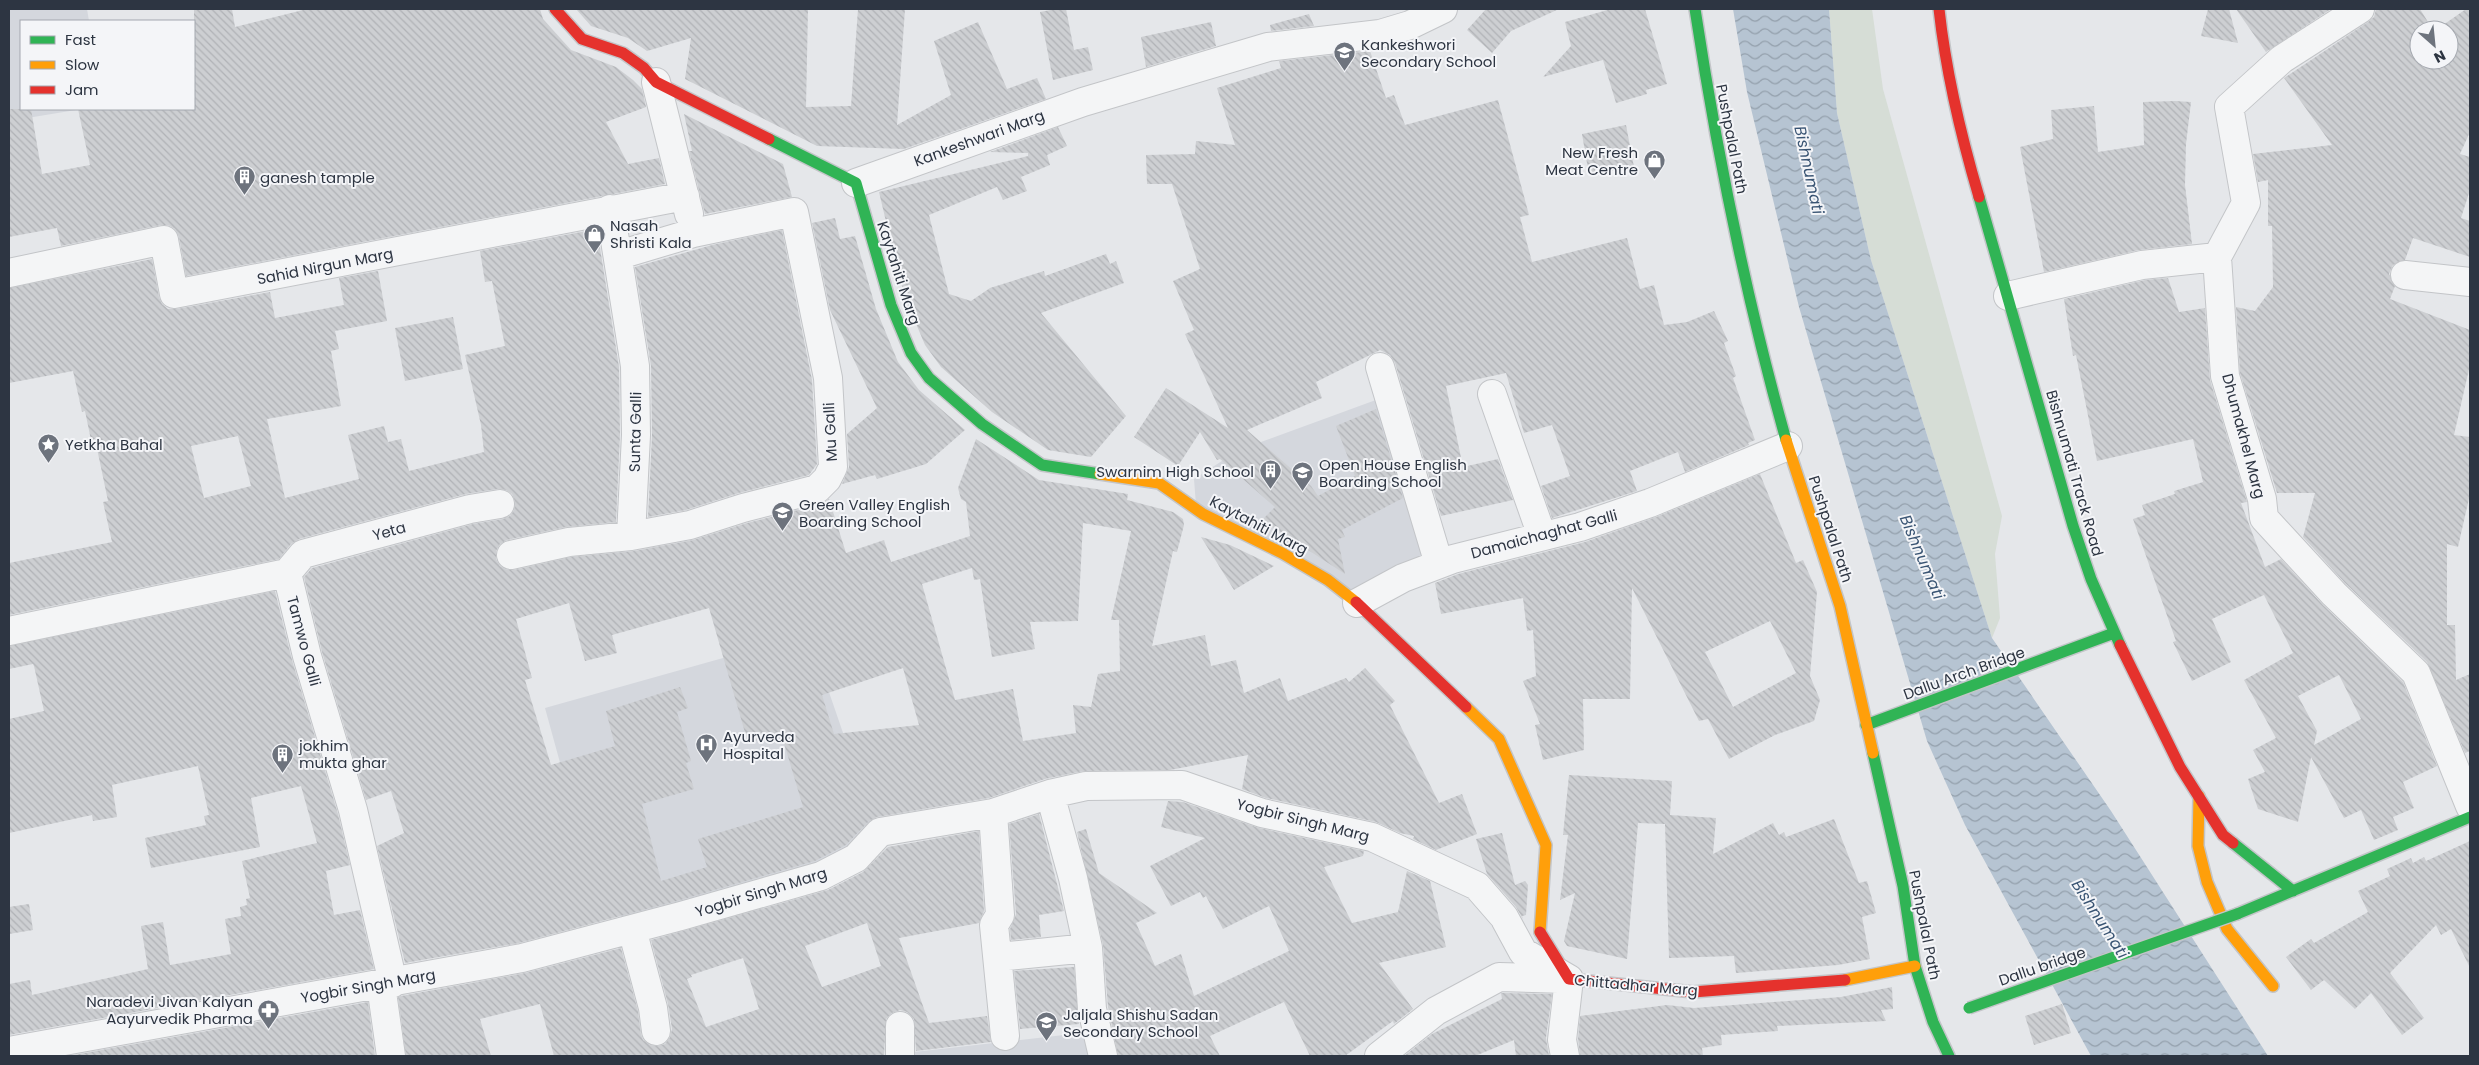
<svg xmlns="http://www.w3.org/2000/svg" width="2479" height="1065" font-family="Poppins,sans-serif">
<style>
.built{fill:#d4d7dd}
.grass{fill:#d6ddd6}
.water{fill:url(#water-waves)}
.building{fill:url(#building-back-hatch);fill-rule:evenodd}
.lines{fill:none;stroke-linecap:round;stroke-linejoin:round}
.street-casing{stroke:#c3c5c8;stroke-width:30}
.fast-casing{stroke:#c3c5c8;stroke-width:14}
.slow-casing{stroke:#c3c5c8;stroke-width:14}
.jam-casing{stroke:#c3c5c8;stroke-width:14}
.street{stroke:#f4f5f6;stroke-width:28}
.fast{stroke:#30b455;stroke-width:11}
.slow{stroke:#ff9f0a;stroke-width:11}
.jam{stroke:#e5322d;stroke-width:11}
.fast-bridge-casing{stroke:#c3c5c8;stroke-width:14;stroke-linecap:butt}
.fast-bridge{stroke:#30b455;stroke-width:11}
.labels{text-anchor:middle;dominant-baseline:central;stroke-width:4;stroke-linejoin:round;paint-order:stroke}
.poi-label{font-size:15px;fill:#2d3542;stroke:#f4f5f8;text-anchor:start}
.street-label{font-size:15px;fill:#2d3542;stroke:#f4f5f8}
.water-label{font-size:16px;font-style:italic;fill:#395473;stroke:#f4f5f8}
</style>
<defs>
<pattern id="water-waves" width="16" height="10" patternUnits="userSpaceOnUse" patternTransform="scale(1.25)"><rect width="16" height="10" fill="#b6c4d2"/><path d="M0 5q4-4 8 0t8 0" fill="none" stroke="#94a0ac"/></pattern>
<pattern id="building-back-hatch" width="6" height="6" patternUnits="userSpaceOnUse" patternTransform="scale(1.25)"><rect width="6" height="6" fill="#cdcfd2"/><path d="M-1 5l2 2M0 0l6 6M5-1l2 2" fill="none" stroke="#b0b2b6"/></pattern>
</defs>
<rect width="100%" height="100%" fill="#e5e7ea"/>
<path class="built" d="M9 9H87L89 21H21V109H82L9 121Z
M1384 397 1429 556 1361 595 1196 505 1194 479 1239 450Z
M809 634 873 820 847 854 624 923 621 915 603 919 545 708Z
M1090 1032 1095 1056H914V1052Z"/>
<path class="grass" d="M1829 9H1872L1883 89 2002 516 1995 554 2000 618 1992 638 1871 260 1837 113Z"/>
<path class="water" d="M1733 9H1829L1837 113 1871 260 1992 638 2111 811 2268 1056H2091L1965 825 1927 741 1799 307 1747 92Z"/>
<path class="building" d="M194 9H232L235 27 307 9H540L543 19 571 50 616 67 633 80 642 89 646 107 606 122 628 164 659 158 665 184 186 276 179 237 175 229 168 225H161L61 246 57 228 9 237V109H31L42 174 90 165 78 109H194Z
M576 9H808L806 107 851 106 858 9H905L897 125 951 95 934 41 978 22 1007 89 1037 78 1046 99 904 149 817 146 685 79 691 38 647 51 628 38 591 26Z
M1056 9H1066L1074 50 1088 47 1093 70 1053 80 1040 12Z
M1486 9H1559L1511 31 1492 53 1467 30Z
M1611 9H1645L1667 84 1646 90 1647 94 1616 103 1603 60 1543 77 1571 46 1565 22Z
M2208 9H2229L2238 43 2201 36Z
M2236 9H2331L2266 52Z
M2376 9H2420L2433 30H2419V60H2449V30H2436L2466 9H2470V132L2460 154 2470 157V190L2461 218 2470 221V257L2413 238 2405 260 2393 265 2389 274 2395 286 2390 299 2470 330V365L2454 435 2470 437V494L2458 547 2447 544V625H2455L2456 680 2470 674V751L2465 753 2427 662 2345 583 2303 537 2315 493H2277L2240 373 2236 307 2255 311 2273 287 2272 226H2268V180L2258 182 2253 154 2332 145 2284 78 2368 22 2374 17Z
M1309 14 1314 26 1271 31 1270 25Z
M1211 22 1216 46 1146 67 1141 37Z
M1370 51 1386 98 1394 95 1405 125 1498 100 1529 215 1520 217 1532 262 1627 238 1640 289 1654 285 1664 325 1687 322 1714 311 1728 341 1724 343 1736 376 1733 378 1755 440 1748 443 1749 445 1685 472 1678 452 1630 471 1637 491 1552 518 1541 486 1570 476 1552 425 1524 433 1506 373 1446 386 1463 467 1498 459 1513 500 1441 516 1395 363 1390 355 1380 350 1316 382 1322 398 1247 430 1311 486 1318 496 1355 476 1336 426 1376 409 1403 498 1342 530 1345 537 1338 539 1345 574 1262 520 1275 507 1220 459 1217 460 1200 432 1178 466 1134 437 1166 388 1228 428 1185 334 1194 330 1173 281 1200 269 1172 184H1147L1146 155 1195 154 1196 141 1235 145 1217 88 1281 68 1279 61Z
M2175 101 2191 102 2186 144 2185 185 2192 244 2139 250 2044 272 2020 147 2053 139 2051 110 2094 106 2098 152 2144 145 2143 102Z
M684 114 783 164 792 197 705 214 689 151H692Z
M1626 125 1634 167 1589 175 1582 134Z
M1058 127 1067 146 1047 155 1050 165 1021 177 1027 191 1003 200 997 187 929 215 949 294 971 301 990 288 1044 271 1045 276 1106 254 1110 264 1116 261 1124 283 1041 313 1126 416 1091 457 1048 450 992 412 941 367 925 345 906 300 886 230H888L879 192 1028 156V153L990 152Z
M835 218 840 239 855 236 876 309 898 362 919 390 965 430 926 464 877 479 875 475 842 484 849 467 847 434 877 408 830 310 812 223Z
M597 229 619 367 620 435 616 522 566 527 507 540 500 544 496 551V559L500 566 507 570H514L571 557 634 551 693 540 747 523 821 504 829 499 846 553 884 540 891 562 970 536 966 502 961 499 958 488 976 439 1039 480 1128 494 1127 500 1173 512 1183 519 1184 525 1177 552 1173 551 1152 646 1205 635 1211 666 1236 660 1244 693 1280 678 1288 701 1346 678 1349 682 1365 668 1395 701 1390 705 1439 803 1462 794 1477 834 1436 850 1413 839 1414 836 1400 833 1376 822 1266 798 1242 789 1248 755 1170 770 1083 771 1045 779 989 798 877 817 869 821 846 845 815 861 677 901 519 943 405 963 377 846 404 833 391 791 366 800 322 652 304 577 312 568 473 524 503 519 510 516 514 510 515 502 512 494 506 490 498 489 466 494 299 539 291 544 279 559 9 615V563L112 542 103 502 108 501 95 439 91 440 85 411 82 412 73 371 9 383V288L152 259 159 297 162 304 168 309H177L270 292 275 318 344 305 339 278 378 271 387 321 335 331 339 349 331 351 341 406 267 419 285 498 359 479 348 435 384 426 388 442 401 439 409 471 484 452 481 425 465 355 505 346 492 281 485 282 480 251ZM238 436 251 486 204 498 191 446ZM1083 523 1131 531 1111 620H1119L1120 671 1098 674 1091 707 1073 705 1076 733 1023 741 1013 689 955 700 922 584 972 568 974 580 980 579 992 657 1035 649 1030 622 1078 621ZM569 603 585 661 617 653 612 635 709 608 748 743 781 733 803 807 698 839 707 867 661 881 642 804 694 789 686 763 691 761 677 712 688 708 680 687 606 711 615 746 551 765 525 680 532 678 516 619ZM903 668 919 725 834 734 822 695Z
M782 230 812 380 817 464 809 475 739 493 686 510 648 517 652 436 651 366 635 267 712 245Z
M2168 278 2179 312 2205 308 2210 380 2247 502 2241 503 2265 567 2281 559 2323 605 2403 682 2437 766 2403 782 2414 808 2393 817 2398 830 2374 840 2361 810 2344 818 2311 757 2298 822 2258 809 2248 779 2265 772 2253 750 2276 738 2244 680 2293 653 2264 595 2212 619 2231 662 2192 681 2173 642 2176 641 2133 519 2145 515 2142 505 2175 494 2174 491 2203 482 2193 439 2097 461 2076 355 2073 356 2064 299 2145 280ZM2339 675 2361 719 2314 745 2317 731 2298 696Z
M453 317 463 369 405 381 395 328Z
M1760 474 1796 563 1803 560 1817 592 1810 676 1820 700 1814 721 1775 735 1729 759 1708 719 1699 721 1632 588 1630 699H1583L1584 750 1543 760 1535 725 1540 724 1523 681 1536 676 1533 630 1527 631 1523 598 1441 614 1435 583 1458 574 1585 542 1656 517ZM1770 621 1796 673 1733 707 1705 652Z
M1201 537 1230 545 1274 566 1234 590Z
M275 591 292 660 338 814 350 865 326 871 334 915 360 910 374 969 9 1035V984L30 980 32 995 148 969 141 926 163 922 170 965 231 954 225 919 241 916 240 907 247 905 246 899 250 898 242 861 317 843 301 786 251 798 260 847 151 868 145 838 206 825 204 816 209 815 198 766 112 785 117 817 93 821 92 815 9 833V719L44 711 34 666 33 664 9 669V646Z
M1569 775 1672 781 1670 815 1716 818 1713 854 1773 823 1779 835 1784 832 1786 837 1834 819 1859 883 1867 881 1876 913 1862 917 1870 959 1838 965 1736 973 1734 956 1669 958 1665 824 1638 823 1627 959 1567 946 1564 941 1575 893 1560 900 1568 835H1563Z
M1168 801 1183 802 1259 828 1364 851 1363 856 1324 867 1352 923 1398 912 1407 871 1430 881 1446 947 1379 963 1413 1009 1394 1024 1393 1021 1345 1056H1310L1284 1002 1210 1036 1220 1056H1118L1108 1007 1103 945 1077 832 1086 829 1099 873 1157 913 1136 923 1155 966 1181 954 1194 996 1289 951 1269 906 1223 929 1206 896 1203 898 1200 892 1171 906 1150 866 1205 838 1161 827Z
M1039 814 1064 911 1039 915 1041 937 1011 940 1010 929 1016 914 1009 824Z
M979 831 984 911 979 923 899 938 929 1023 987 1016 991 1042 916 1051 914 1019 907 1012 900 1010 892 1013 886 1019 884 1056H554L540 1004 480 1019 491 1056H406L398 997 401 996 525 973 621 948 638 1011 641 1034 643 1040 650 1045 658 1046 665 1044 670 1037 672 1029 668 1004 651 940 828 890 863 872 888 847ZM867 923 881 966 822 987 805 946ZM743 958 759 1009 706 1027 687 979 692 977 691 975Z
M1502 833 1515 885 1525 881 1528 885 1526 915 1522 916 1523 919 1516 907 1487 874 1476 839Z
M2470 841V968L2451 929 2441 935 2436 925 2390 973 2424 1018 2402 1035 2371 993 2355 1009 2324 980 2311 990 2286 957 2311 939 2314 943 2368 912 2358 891 2390 876 2387 869 2411 858 2413 863 2424 857 2426 861Z
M29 904 33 930 9 934V907Z
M1074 967 1079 1024 1020 1029 1014 971Z
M1892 987 1893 1009 1881 1010 1886 1021 1777 1026 1778 1031 1721 1035 1722 1045 1702 1048 1703 1056H1580L1578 1039 1580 1016 1667 1005 1694 1008 1841 997Z
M1501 993 1552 994 1546 1038 1549 1056H1516L1514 1040 1475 1056H1404L1432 1034 1502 999Z
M368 1002 375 1056H68Z
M2062 1004 2071 1033 2034 1045 2025 1016Z"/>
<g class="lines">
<defs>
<path id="street" d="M2360 9 2282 59 2229 107 2246 203 2217 257 2225 376 2262 499 2264 518 2334 594 2416 673 2470 806
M656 82 689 214
M856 183 1083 102 1268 47 1380 34 1410 25 1443 9
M619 255 693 233 794 212 828 378 833 467 827 479 817 489 743 508 690 525 631 536
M9 273 164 240 174 294 685 196
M2405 275 2470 282
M2008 296 2142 265 2217 257
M1380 367 1439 564
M1492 394 1542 536
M511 555 569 542 631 536 636 435 635 366 610 209
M287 573 307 656 353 810 393 983
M287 573 303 554 470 509 500 504
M1357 603 1403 578 1453 559 1580 527 1650 503 1788 446
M9 631 287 573
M1050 794 1073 878 1088 948 1092 1009 1103 1056
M993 813 1000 915 994 925 1005 1036
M632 929 653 1008 656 1031
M998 957 1088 948
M381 985 391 1056
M9 1051 522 958 681 916 821 876 856 858 880 832 993 813 1050 794 1086 786 1182 785 1262 813 1372 837 1477 886 1504 917 1523 952 1569 979
M900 1056V1026
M1379 1056 1436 1011 1499 977 1567 979
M1565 1056 1562 1040 1569 979"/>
<path id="fast" d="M1695 9C1717 154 1746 298 1786 440
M769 139 856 183 891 305 911 353 929 378 982 424 1042 465 1100 474
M1979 197 2073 526 2091 579 2120 645
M1866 725 2114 633
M1873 753 1903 886 1915 966 1933 1022 1949 1056
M2233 843 2293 891
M2237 914 2470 817"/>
<path id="slow" d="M1786 440 1840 606 1873 753
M1100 474 1159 483 1203 514 1282 553 1328 580 1356 602
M1466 707 1499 739 1546 845 1540 932
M2199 796 2198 846 2207 882 2227 929 2273 986
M1845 980 1915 966"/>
<path id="jam" d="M555 9 582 39 623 53 644 68 656 82 769 139
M1939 9C1946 73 1961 136 1979 197
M1356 602 1466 707
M2120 645 2180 767 2223 835 2233 843
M1540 932 1569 979 1693 992 1845 980"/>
</defs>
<use href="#street" class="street-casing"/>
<use href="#fast" class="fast-casing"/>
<use href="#slow" class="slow-casing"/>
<use href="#jam" class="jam-casing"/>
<use href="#street" class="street"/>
<use href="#fast" class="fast"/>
<use href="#slow" class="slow"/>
<use href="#jam" class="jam"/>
<defs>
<path id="fast-bridge" d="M1969 1008 2237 914"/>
</defs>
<use href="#fast-bridge" class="fast-bridge-casing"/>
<use href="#fast-bridge" class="fast-bridge"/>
</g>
<defs>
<symbol id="school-pin" viewBox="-11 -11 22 30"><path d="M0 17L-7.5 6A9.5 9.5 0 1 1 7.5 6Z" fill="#6d737d" stroke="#f4f5f8"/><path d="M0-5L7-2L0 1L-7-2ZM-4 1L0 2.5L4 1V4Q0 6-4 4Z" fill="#fff"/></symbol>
<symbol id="shop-pin" viewBox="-11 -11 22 30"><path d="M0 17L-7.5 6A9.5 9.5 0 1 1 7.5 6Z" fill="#6d737d" stroke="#f4f5f8"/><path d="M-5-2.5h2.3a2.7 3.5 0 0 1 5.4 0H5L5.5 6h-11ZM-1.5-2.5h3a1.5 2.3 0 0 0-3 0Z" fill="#fff"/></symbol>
<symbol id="building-pin" viewBox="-11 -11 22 30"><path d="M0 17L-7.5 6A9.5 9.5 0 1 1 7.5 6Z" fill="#6d737d" stroke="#f4f5f8"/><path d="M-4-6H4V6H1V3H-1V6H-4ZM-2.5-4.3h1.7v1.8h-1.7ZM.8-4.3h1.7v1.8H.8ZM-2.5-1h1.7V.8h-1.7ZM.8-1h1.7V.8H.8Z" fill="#fff"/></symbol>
<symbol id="sight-pin" viewBox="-11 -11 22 30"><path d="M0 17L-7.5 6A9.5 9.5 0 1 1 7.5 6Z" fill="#6d737d" stroke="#f4f5f8"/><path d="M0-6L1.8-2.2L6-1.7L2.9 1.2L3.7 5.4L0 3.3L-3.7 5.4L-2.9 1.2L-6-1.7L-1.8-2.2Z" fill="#fff"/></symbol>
<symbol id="hospital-pin" viewBox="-11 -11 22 30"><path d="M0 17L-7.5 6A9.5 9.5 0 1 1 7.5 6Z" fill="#6d737d" stroke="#f4f5f8"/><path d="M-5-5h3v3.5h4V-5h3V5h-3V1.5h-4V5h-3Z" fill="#fff"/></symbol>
<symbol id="pharmacy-pin" viewBox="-11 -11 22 30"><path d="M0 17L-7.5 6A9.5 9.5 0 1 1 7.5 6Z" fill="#6d737d" stroke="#f4f5f8"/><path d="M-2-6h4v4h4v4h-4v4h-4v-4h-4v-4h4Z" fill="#fff"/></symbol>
</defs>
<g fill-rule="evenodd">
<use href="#school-pin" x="1332" y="40" width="25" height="34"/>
<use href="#shop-pin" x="1642" y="148" width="25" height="34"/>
<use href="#building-pin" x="232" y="164" width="25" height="34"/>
<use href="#shop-pin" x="582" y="222" width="25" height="34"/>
<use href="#sight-pin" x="36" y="432" width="25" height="34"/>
<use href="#building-pin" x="1258" y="458" width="25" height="34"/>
<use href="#school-pin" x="1290" y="460" width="25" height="34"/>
<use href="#school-pin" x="770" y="500" width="25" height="34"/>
<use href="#hospital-pin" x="694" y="732" width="25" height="34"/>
<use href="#building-pin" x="270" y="742" width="25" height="34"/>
<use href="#pharmacy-pin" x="256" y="998" width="25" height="34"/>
<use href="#school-pin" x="1034" y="1010" width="25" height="34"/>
</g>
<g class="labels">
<g class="poi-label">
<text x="1361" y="44">Kankeshwori<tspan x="1361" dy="17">Secondary School</tspan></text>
<text x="1638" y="152" text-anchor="end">New Fresh<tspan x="1638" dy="17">Meat Centre</tspan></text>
<text x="260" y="177">ganesh tample</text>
<text x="610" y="225">Nasah<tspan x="610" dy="17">Shristi Kala</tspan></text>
<text x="65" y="444">Yetkha Bahal</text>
<text x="1319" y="464">Open House English<tspan x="1319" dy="17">Boarding School</tspan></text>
<text x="1254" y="471" text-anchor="end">Swarnim High School</text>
<text x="799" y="504">Green Valley English<tspan x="799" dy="17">Boarding School</tspan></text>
<text x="723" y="736">Ayurveda<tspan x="723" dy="17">Hospital</tspan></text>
<text x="299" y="745">jokhim<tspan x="299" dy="17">mukta ghar</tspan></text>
<text x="253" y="1001" text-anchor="end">Naradevi Jivan Kalyan<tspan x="253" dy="17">Aayurvedik Pharma</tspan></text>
<text x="1063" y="1014">Jaljala Shishu Sadan<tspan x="1063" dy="17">Secondary School</tspan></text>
</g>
<g class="street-label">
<text transform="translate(979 138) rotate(-20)">Kankeshwari Marg</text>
<text transform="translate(1732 139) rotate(79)">Pushpalal Path</text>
<text transform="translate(325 266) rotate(-11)">Sahid Nirgun Marg</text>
<text transform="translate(899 273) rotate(72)">Kaytahiti Marg</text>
<text transform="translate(635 432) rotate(-89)">Sunta Galli</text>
<text transform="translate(830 432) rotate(-93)">Mu Galli</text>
<text transform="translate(2244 436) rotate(75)">Dhumakhel Marg</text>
<text transform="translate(2075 473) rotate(74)">Bishnumati Track Road</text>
<text transform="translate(1259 525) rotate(28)">Kaytahiti Marg</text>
<text transform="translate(1831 529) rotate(72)">Pushpalal Path</text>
<text transform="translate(389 531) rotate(-15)">Yeta</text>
<text transform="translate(1544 534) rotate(-15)">Damaichaghat Galli</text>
<text transform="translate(304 641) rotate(75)">Tamwo Galli</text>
<text transform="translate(1964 673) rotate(-20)">Dallu Arch Bridge</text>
<text transform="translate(1303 820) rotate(14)">Yogbir Singh Marg</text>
<text transform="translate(761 892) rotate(-17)">Yogbir Singh Marg</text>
<text transform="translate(1925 925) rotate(79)">Pushpalal Path</text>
<text transform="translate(2042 966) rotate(-19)">Dallu bridge</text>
<text transform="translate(1636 985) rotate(5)">Chittadhar Marg</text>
<text transform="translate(368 986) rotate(-10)">Yogbir Singh Marg</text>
</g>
<g class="water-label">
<text transform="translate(1809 170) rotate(78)">Bishnumati</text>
<text transform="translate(1922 557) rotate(67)">Bishnumati</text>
<text transform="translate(2100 919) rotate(57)">Bishnumati</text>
</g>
</g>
<rect width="2479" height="1065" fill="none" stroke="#2d3542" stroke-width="20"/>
<rect x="20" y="20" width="175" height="90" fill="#f4f5f8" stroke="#a4a8af"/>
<rect x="30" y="36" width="25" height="8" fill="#30b455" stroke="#a4a8af"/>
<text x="65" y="45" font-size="15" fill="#2d3542">Fast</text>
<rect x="30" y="61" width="25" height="8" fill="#ff9f0a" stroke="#a4a8af"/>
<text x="65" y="70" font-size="15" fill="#2d3542">Slow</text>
<rect x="30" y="86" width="25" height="8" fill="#e5322d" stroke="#a4a8af"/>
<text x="65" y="95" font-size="15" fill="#2d3542">Jam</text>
<g transform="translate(2434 45) rotate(153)"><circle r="24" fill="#f4f5f8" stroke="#a4a8af"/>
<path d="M0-4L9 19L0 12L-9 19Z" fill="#6d737d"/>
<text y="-8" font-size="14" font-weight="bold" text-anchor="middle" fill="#2d3542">N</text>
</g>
</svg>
